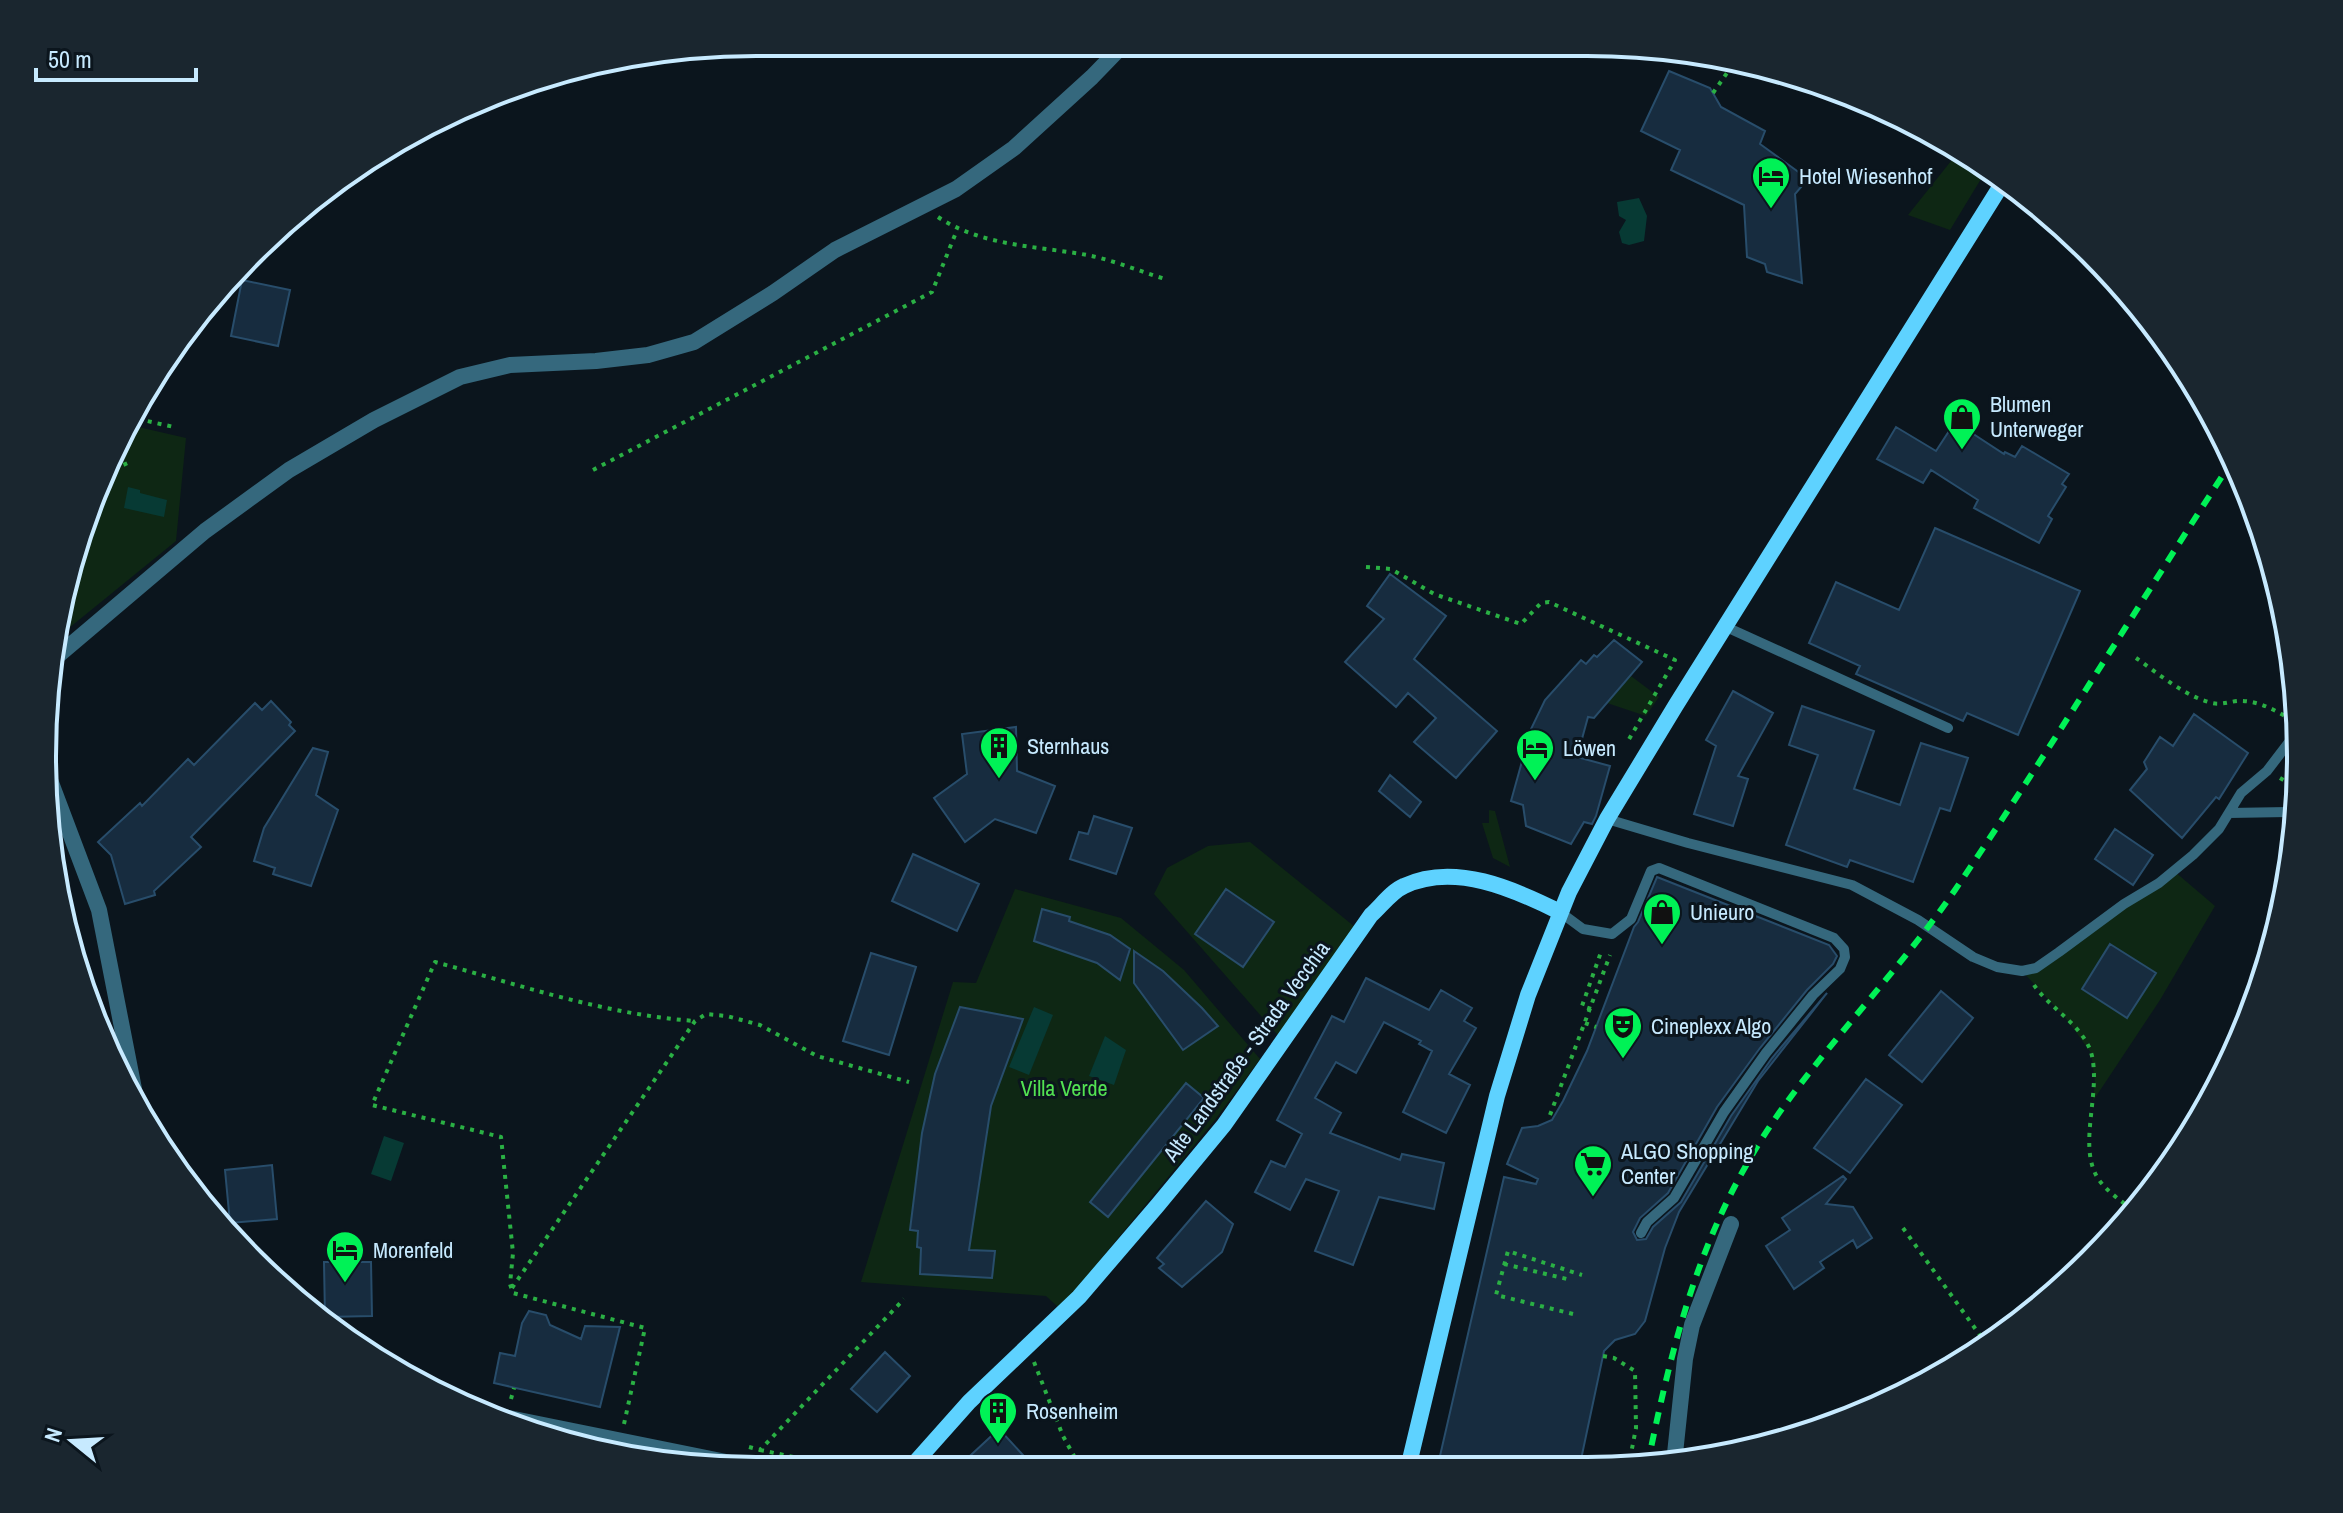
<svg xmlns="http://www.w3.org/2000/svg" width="2343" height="1513" font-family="'Archivo Narrow',sans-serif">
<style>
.green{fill:#0e2714}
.water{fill:#073a34}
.building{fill:#172c3f;stroke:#284d6b;stroke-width:2}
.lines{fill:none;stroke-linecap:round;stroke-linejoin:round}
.path{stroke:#2ab044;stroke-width:4;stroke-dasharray:4 6;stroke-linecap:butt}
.lane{stroke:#35687d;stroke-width:10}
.street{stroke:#35687d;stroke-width:16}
.secondary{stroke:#5ed2ff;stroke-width:16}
.rail{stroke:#00f256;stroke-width:6;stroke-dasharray:12 10;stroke-linecap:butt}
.labels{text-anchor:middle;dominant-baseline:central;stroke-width:6;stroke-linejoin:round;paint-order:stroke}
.poi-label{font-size:22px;fill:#c7eaff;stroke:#0b151d;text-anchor:start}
.street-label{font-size:22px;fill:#c7eaff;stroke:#0b151d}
.park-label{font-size:22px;fill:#52e152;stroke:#0b151d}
.rim{fill:none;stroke:#c7eaff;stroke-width:4}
</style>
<rect width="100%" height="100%" fill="#0b151d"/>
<path class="green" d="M1955 156 1984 174 1950 230 1908 215Z
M134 426 186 438 176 541 58 637 80 526Z
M1631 676 1659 697 1646 716 1607 703Z
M1489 810 1495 811 1510 867 1493 858 1482 823H1489Z
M1250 842 1360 931 1283 1041 1154 894 1167 868 1208 846Z
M2174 871 2215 906 2160 1000 2093 1101 2095 1082 2091 1053 2068 1021 2022 971 2036 968Z
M1015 889 1121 918 1184 970 1260 1059 1215 1120 1073 1293 1058 1307 1046 1296 861 1282 953 982 976 983Z"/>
<path class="water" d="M1639 198 1647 216 1644 241 1629 245 1622 243 1619 232 1626 220 1619 216 1617 202Z
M128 487 140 490V493L167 500 164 517 124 508Z
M1034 1007 1053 1015 1029 1075 1009 1067Z
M1105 1036 1126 1050 1114 1085 1089 1076Z
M384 1136 404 1143 391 1181 371 1174Z"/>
<path class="building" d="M1669 71 1710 88 1721 107 1765 131 1760 144 1808 179 1795 194 1802 283 1767 272 1765 264 1747 257 1744 205 1671 170 1680 150 1641 131Z
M242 280 290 290 278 346 231 336Z
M1955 422 2004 454 2005 452 2015 457 2022 446 2069 474 2062 484 2066 487 2048 516 2052 519 2039 543 1974 508 1978 500 1931 470 1923 483 1877 459 1896 427 1936 451Z
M1935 528 2080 591 2018 735 1967 713 1963 721 1856 674 1860 666 1809 643 1836 582 1899 610Z
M1390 574 1446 616 1414 659 1497 731 1456 778 1414 742 1436 718 1408 693 1396 707 1345 662 1384 619 1367 606Z
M1614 640 1642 662 1594 718 1588 717 1577 757 1610 766 1596 816 1592 824 1584 822 1571 844 1526 826 1523 805 1511 801 1531 729 1545 700 1581 660 1586 664 1594 655 1597 657Z
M1733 691 1773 713 1738 776 1748 779 1733 826 1694 814 1716 746 1706 740Z
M271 701 291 722 289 725 295 731 191 837 201 847 154 891 155 895 125 904 111 855 98 842 140 803 142 806 188 759 194 765 255 703 262 710Z
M1802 706 1874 731 1854 789 1900 805 1921 743 1968 758 1950 811 1940 808 1913 882 1850 860 1847 867 1786 845 1818 755 1789 745Z
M2194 714 2248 753 2219 799 2216 797 2182 838 2130 790 2147 769 2144 762 2160 737 2173 746Z
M1016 727 1017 771 1055 786 1036 833 995 819 965 842 934 798 967 774 962 734Z
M313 748 328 752 316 795 338 810 311 886 273 874 275 868 254 861 264 828Z
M1390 775 1421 802 1410 817 1379 791Z
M1094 816 1132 828 1116 874 1070 859 1079 832 1088 834Z
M2115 829 2153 855 2133 885 2095 859Z
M913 854 979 884 957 931 892 901Z
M1657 877 1829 945 1837 956 1833 964 1807 990 1760 1048 1717 1107 1668 1193 1640 1218 1633 1232 1637 1240 1646 1239 1653 1227 1681 1202 1731 1116 1772 1058 1827 993 1758 1081 1679 1212 1665 1248 1645 1321 1635 1334 1615 1340 1604 1351 1579 1469H1437L1504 1177 1536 1184 1538 1179 1507 1164 1522 1128 1538 1126 1552 1120 1563 1101 1587 1051 1634 927 1638 922Z
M1226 889 1274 922 1243 967 1195 934Z
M1042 909 1070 917 1069 921 1110 935 1130 949 1120 980 1097 963 1034 941Z
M2110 944 2156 973 2127 1018 2082 989Z
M1134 951 1163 971 1202 1008 1218 1026 1183 1050 1134 983Z
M871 953 916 967 889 1055 843 1041Z
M1366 978 1429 1010 1441 990 1472 1008 1464 1021 1476 1028 1449 1074 1470 1085 1446 1133 1403 1112 1432 1051 1419 1044 1421 1041 1384 1022 1356 1073 1336 1062 1315 1098 1341 1113 1330 1133 1400 1160 1402 1154 1444 1163 1434 1209 1379 1197 1353 1265 1315 1251 1339 1191 1306 1179 1290 1210 1255 1192 1271 1161 1285 1167 1302 1134 1277 1120 1332 1016 1344 1022Z
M1941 991 1973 1018 1922 1082 1889 1055Z
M960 1007 1023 1019 991 1106 969 1250 995 1251 992 1278 920 1274 921 1248 917 1247 918 1231 910 1230 922 1133 935 1074Z
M1866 1079 1902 1105 1850 1173 1814 1148Z
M1186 1083 1204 1098 1108 1217 1090 1202Z
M272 1165 277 1219 230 1223 225 1170Z
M1843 1176 1846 1179 1826 1204 1853 1207 1872 1238 1857 1248 1853 1240 1820 1262 1824 1268 1794 1289 1766 1246 1790 1230 1782 1218Z
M1206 1201 1233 1224 1222 1252 1182 1287 1159 1268 1164 1264 1157 1258Z
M324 1262H371L372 1316 325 1317Z
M529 1311 546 1315 550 1325 581 1339 585 1326 620 1327 600 1407 494 1383 500 1353 515 1356 522 1323Z
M885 1352 910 1376 877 1412 851 1389Z
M999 1429 1034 1467 959 1466Z"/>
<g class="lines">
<path class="path" d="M1713 93 1729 70 1730 61
M938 217C981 246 1037 246 1087 255 1113 260 1139 271 1165 279
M138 419 174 427
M118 455 123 459 128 470
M593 470 932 292 957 230
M1366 567 1391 569 1434 594 1521 624 1541 603 1549 602 1675 660 1628 741
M2136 658C2159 674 2184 696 2212 703 2221 705 2228 702 2237 701 2257 700 2273 709 2290 719
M2280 778 2297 788
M2034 985C2050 1009 2085 1026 2092 1056 2100 1093 2080 1141 2095 1173 2102 1189 2122 1201 2135 1212
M1591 1009 1582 1006 1601 952
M1585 1023 1596 1027
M1550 1115 1610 955
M1903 1228 1987 1345
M1504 1264 1567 1279
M512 1288 695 1021 706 1014 727 1016 760 1025 817 1056 909 1082
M1573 1314 1496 1295 1508 1251 1582 1275
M1603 1356 1614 1358 1635 1371 1636 1428 1628 1469
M1034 1362 1063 1436 1080 1467
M511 1399 514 1388
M624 1424 645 1328 513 1293 510 1284 513 1253 501 1137 372 1105 435 962C520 985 607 1015 695 1021
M749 1447 760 1450 904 1299
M760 1450 837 1466"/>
<path class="lane" d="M1724 626 1948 728
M2229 813 2296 812
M1607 819 1688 843 1852 885 1918 920 1973 957 1997 967 2022 971 2036 968 2059 952 2124 904 2159 883 2193 855 2219 829 2241 793 2267 771 2299 729
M1560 912 1583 929 1612 934 1631 919 1651 871 1659 868 1834 938 1844 949 1845 957 1840 969 1813 995 1766 1053 1724 1112 1674 1198 1647 1222 1641 1233"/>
<path class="street" d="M54 659 205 531 289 470 374 420 460 377 510 365 596 361 648 355 694 342 773 293 835 250 956 189 1014 148 1092 77 1124 44
M50 780 99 910 135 1094
M474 1411 741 1465
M1674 1463 1685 1359 1692 1325 1731 1224"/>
<path class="secondary" d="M912 1466 969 1402 1079 1297 1157 1206 1224 1125 1371 915C1381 906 1392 891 1404 886 1454 862 1514 889 1560 912
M1408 1468 1497 1096 1528 995 1569 892 1607 819 1676 705 2002 184"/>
<path class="rail" d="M1647 1467C1674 1336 1701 1225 1779 1113 1834 1036 1901 968 1955 890 2051 748 2141 601 2234 458"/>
</g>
<defs>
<symbol id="hotel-pin" viewBox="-11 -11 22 30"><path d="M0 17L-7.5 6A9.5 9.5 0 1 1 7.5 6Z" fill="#00f256" stroke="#0b151d"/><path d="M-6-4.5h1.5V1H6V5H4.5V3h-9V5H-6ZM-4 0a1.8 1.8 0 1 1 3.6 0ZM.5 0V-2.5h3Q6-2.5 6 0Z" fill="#111"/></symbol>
<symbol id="shop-pin" viewBox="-11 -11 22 30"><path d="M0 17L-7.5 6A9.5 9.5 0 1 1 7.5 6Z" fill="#00f256" stroke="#0b151d"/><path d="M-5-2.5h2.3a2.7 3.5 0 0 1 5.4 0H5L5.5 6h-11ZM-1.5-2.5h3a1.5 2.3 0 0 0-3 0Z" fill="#111"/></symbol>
<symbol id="building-pin" viewBox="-11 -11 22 30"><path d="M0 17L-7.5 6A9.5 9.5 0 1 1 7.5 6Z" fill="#00f256" stroke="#0b151d"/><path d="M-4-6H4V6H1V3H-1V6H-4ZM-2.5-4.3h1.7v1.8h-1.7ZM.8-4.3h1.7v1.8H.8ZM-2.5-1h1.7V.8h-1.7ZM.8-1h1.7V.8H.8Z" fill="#111"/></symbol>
<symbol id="theatre-pin" viewBox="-11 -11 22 30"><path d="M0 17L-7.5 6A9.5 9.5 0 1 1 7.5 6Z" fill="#00f256" stroke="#0b151d"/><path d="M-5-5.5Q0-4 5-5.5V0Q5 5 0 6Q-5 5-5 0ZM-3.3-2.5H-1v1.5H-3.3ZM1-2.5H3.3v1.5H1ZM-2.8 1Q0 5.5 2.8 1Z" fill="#111"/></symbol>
<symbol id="supermarket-pin" viewBox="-11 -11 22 30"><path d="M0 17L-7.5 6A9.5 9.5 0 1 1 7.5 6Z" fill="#00f256" stroke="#0b151d"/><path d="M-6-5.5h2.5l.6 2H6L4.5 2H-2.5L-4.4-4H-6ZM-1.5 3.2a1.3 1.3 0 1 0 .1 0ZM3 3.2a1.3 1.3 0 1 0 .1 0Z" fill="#111"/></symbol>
</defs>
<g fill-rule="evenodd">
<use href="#hotel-pin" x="1749" y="154" width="44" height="60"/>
<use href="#shop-pin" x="1940" y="395" width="44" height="60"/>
<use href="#building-pin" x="977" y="724" width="44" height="60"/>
<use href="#hotel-pin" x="1513" y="726" width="44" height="60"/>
<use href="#shop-pin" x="1640" y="890" width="44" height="60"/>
<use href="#theatre-pin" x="1601" y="1004" width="44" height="60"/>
<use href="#supermarket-pin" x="1571" y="1142" width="44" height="60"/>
<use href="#hotel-pin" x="323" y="1228" width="44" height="60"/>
<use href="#building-pin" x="976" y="1389" width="44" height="60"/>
</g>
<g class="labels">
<g class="poi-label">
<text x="1799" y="176">Hotel Wiesenhof</text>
<text x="1990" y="404">Blumen<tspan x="1990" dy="25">Unterweger</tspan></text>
<text x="1027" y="746">Sternhaus</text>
<text x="1563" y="748">Löwen</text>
<text x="1690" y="912">Unieuro</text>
<text x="1651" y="1026">Cineplexx Algo</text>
<text x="1621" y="1151">ALGO Shopping<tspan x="1621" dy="25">Center</tspan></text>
<text x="373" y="1250">Morenfeld</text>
<text x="1026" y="1411">Rosenheim</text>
</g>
<g class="street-label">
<text transform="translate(1246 1051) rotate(-54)">Alte Landstraße - Strada Vecchia</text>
</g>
<g class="park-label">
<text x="1064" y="1088">Villa Verde</text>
</g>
</g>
<path d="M0 0H2343V1513H0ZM756 56H1587A700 700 0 0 1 2287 756V757A700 700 0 0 1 1587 1457H756A700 700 0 0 1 56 757V756A700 700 0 0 1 756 56Z" fill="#1a262f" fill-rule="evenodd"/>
<path class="rim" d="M756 56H1587A700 700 0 0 1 2287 756V757A700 700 0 0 1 1587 1457H756A700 700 0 0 1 56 757V756A700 700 0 0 1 756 56Z"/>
<g transform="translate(72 1441) rotate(288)" stroke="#0b151d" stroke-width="6" paint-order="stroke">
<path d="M0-6L14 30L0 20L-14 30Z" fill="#c7eaff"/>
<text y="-12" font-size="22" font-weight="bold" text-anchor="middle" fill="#c7eaff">N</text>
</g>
<path d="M36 68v12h160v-12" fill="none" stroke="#c7eaff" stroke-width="4"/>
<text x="48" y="68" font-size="24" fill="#c7eaff" stroke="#0b151d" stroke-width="6" paint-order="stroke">50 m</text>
</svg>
